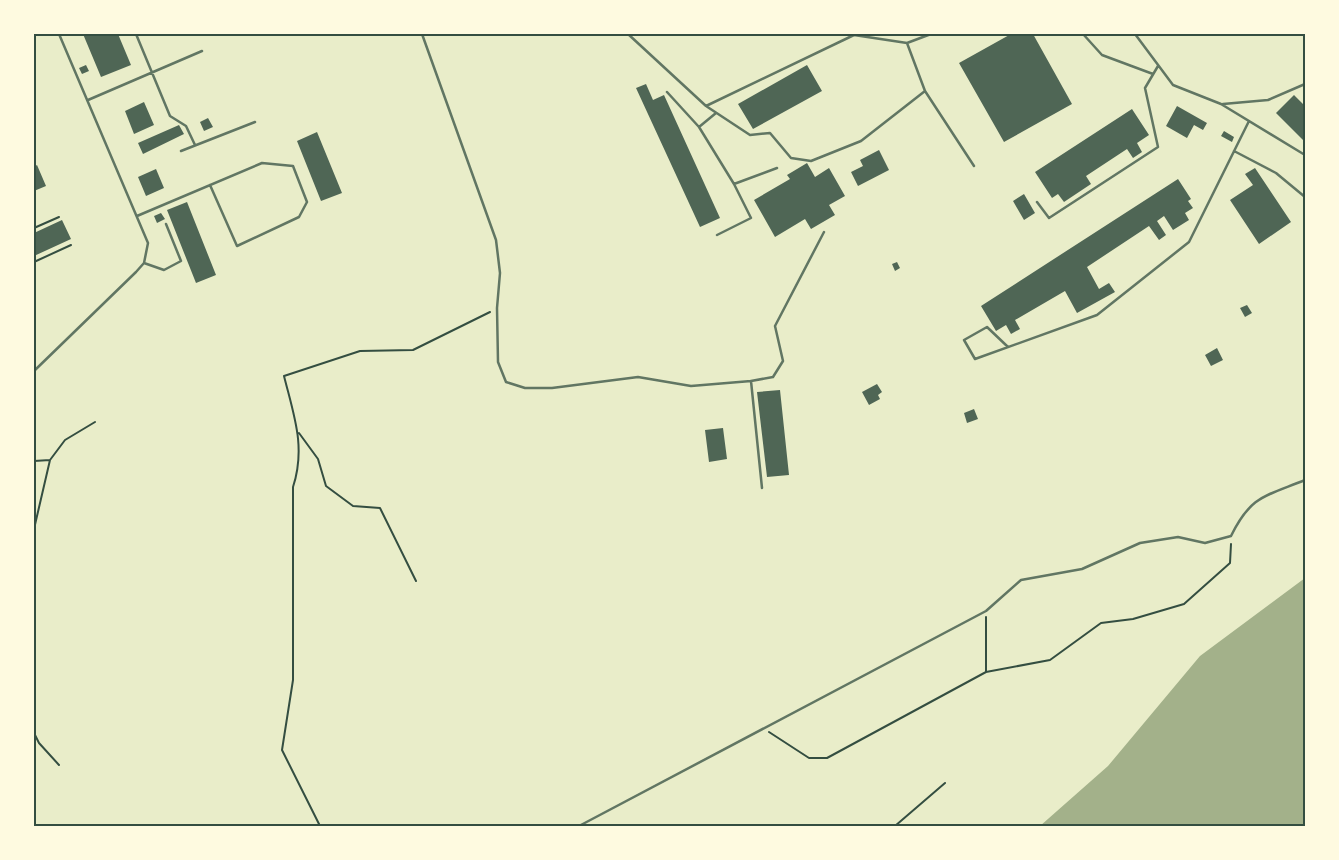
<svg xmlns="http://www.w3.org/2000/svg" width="1339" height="860" font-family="'IBM Plex Sans',sans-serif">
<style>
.water{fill:#a3b18a}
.building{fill:#4f6655}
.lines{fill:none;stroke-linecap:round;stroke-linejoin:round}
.path{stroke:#344e41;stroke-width:2}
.service{stroke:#617663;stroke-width:2.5}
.neatline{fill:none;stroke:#344e41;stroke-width:2}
</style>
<rect width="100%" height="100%" fill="#e9edc9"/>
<path class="water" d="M1305 578V826H1040L1108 766 1200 656Z"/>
<path class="building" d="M83 34H118L131 65 101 77Z
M1011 34H1033L1072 104 1004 142 959 63Z
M86 65 89 71 82 74 79 68Z
M807 65 822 91 753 129 738 104Z
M646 84 653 100 664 95 720 218 700 227 636 88Z
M1294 95 1305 106V142L1276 113Z
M144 102 154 125 134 134 125 111Z
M1177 106 1207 123 1203 130 1194 125 1187 138 1166 126Z
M1132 109 1149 135 1137 143 1142 152 1133 158 1127 149 1086 176 1091 184 1064 202 1058 194 1052 198 1035 172Z
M208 118 213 127 204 131 200 122Z
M179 125 184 134 143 154 138 143Z
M1224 131 1234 137 1232 142 1221 136Z
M317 132 342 193 321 201 297 141Z
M879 150 889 170 858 186 851 172 863 166 860 160Z
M807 163 815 177 829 168 845 196 829 205 835 215 811 229 805 219 775 237 754 200 790 179 787 175Z
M37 165 46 186 34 191V167Z
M1255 168 1291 222 1259 244 1230 200 1253 185 1245 174Z
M156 169 164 188 146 196 138 177Z
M1178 179 1191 199 1188 201 1193 208 1185 213 1189 220 1173 230 1164 216 1157 221 1166 235 1159 240 1149 226 1087 267 1099 289 1109 283 1115 292 1077 313 1065 291 1015 320 1020 329 1011 334 1006 325 996 331 981 306Z
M1024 194 1035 213 1024 220 1013 201Z
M187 202 216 275 196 283 167 210Z
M161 213 165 219 157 223 154 216Z
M62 220 71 239 34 256V233Z
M897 262 900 268 895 271 892 264Z
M1247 305 1252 313 1245 317 1240 308Z
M1217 348 1223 360 1211 366 1205 355Z
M877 384 882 392 878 395 880 399 869 405 862 392Z
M780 390 789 475 767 477 757 392Z
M974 409 978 419 967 423 964 413Z
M723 428 727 459 709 462 705 430Z"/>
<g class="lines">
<path class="path" d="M34 228 59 217
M34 262 71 245
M299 433 318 459 326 486 353 506 380 508 416 581
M34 461 50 460 65 440 95 422
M34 529 50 460
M986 672 1050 660 1101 623 1133 619 1184 604 1230 563 1231 544
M769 732 809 758H827L986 672V617
M34 733 39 743 59 765
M320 826 282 750 293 680V487C306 447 294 416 284 376L360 351 413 350 490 312
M895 826 945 783"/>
<path class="service" d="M136 34 170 116 186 126 195 145
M422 34 496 240 500 273 497 308 498 362 506 382 525 388H552L638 377 691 386 751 381 762 488
M628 34 706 106 750 135 770 133 791 158 811 161 861 141 925 91
M1083 34 1102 55 1153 74
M1135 34 1173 85 1221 104 1305 155
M907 43 925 91 974 166
M667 92 699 127
M88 100 202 51
M1223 104 1268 100 1305 84
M706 106 854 35 907 43 931 34
M716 113 699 127 734 184 777 168
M181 151 255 122
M1234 151 1276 173 1305 197
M1037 202 1049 218 1158 147 1145 88 1158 66
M137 216 262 163 293 166 307 202 299 217 237 246 210 185
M717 235 751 218 734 184
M144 263 164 270 181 261 166 224
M1008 347 987 327 964 340 975 359 1097 315 1189 242 1249 121
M34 371 136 272 144 263 148 243 59 34
M751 381 773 377 783 361 775 326 824 232
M579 826 986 611 1021 580 1082 569 1140 543 1178 537 1205 543 1231 536C1251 495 1266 496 1305 480"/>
</g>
<rect width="1339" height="860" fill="none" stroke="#fefae0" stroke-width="70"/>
<rect x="35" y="35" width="1269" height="790" class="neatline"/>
</svg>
